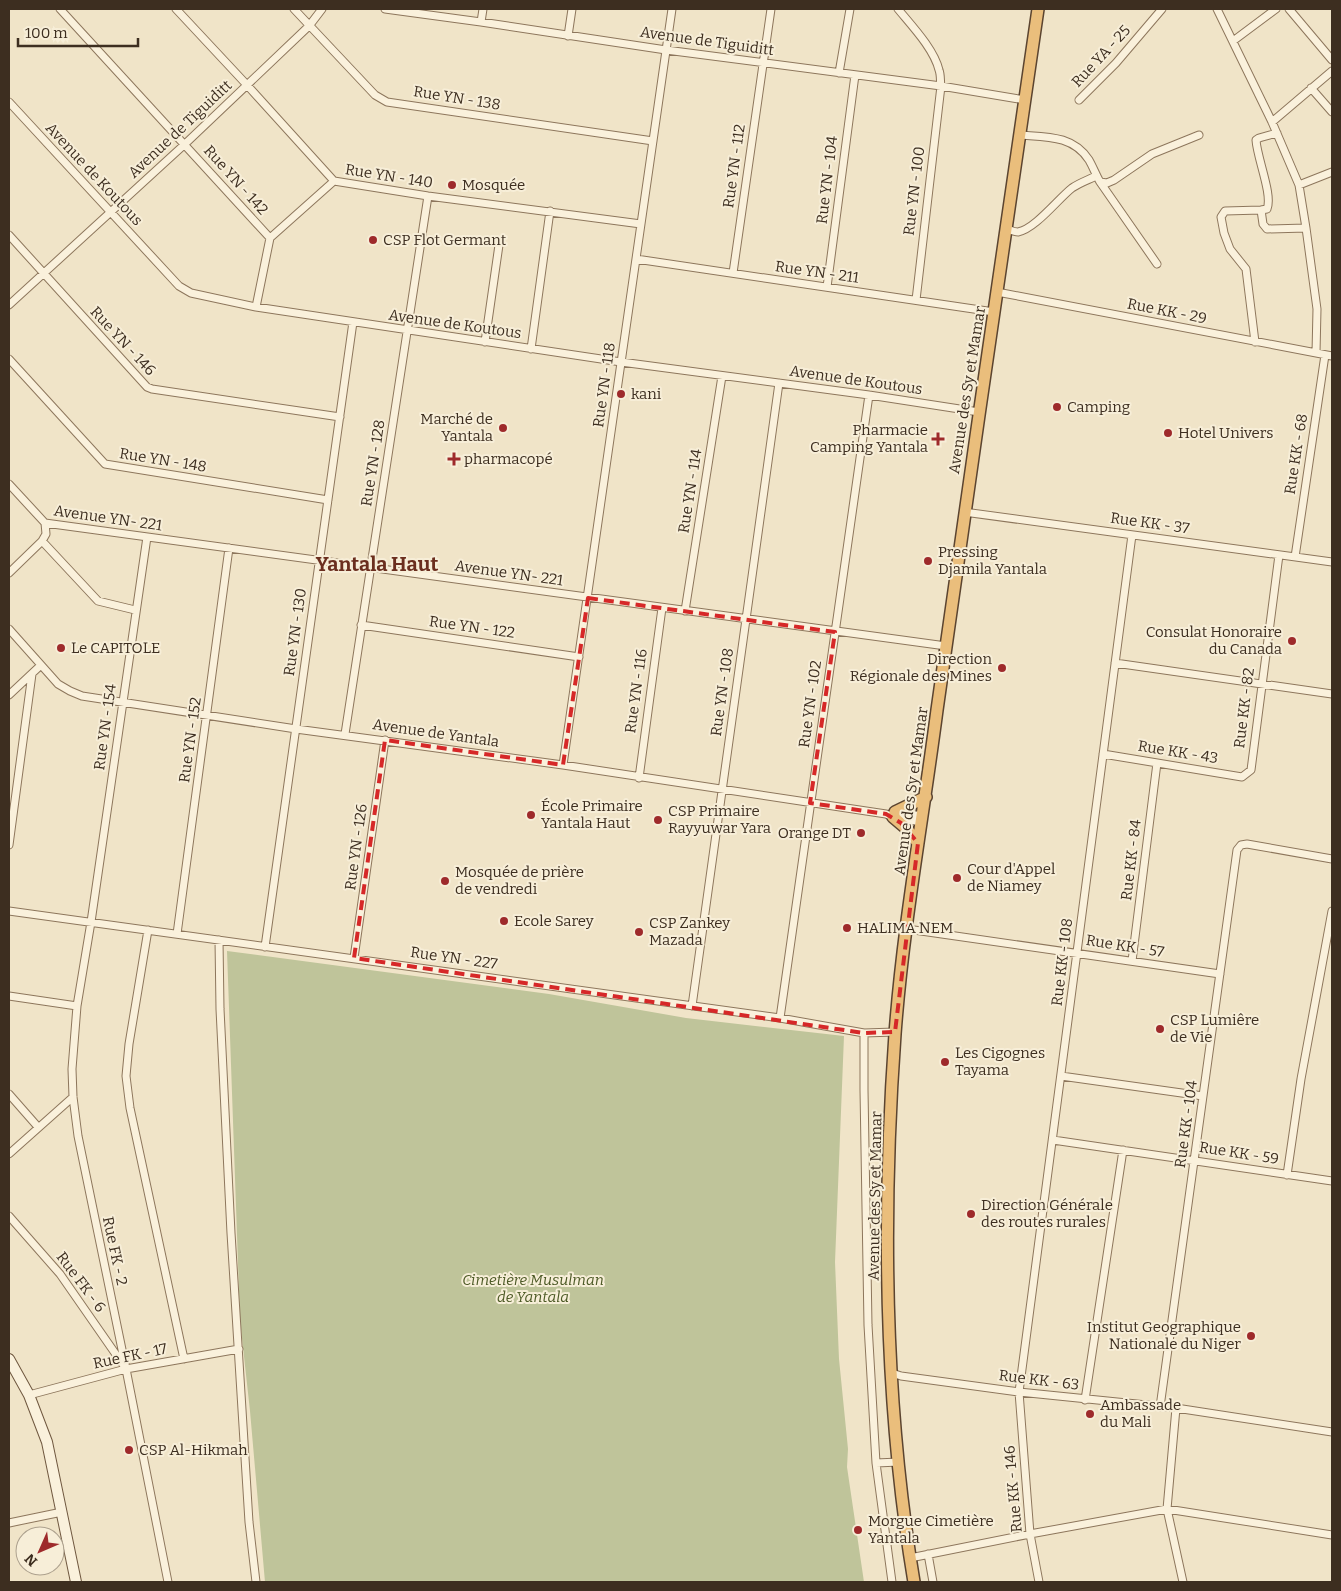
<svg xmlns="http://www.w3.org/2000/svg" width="1341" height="1591" font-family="Bitter,serif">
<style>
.cemetery{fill:#bfc49a}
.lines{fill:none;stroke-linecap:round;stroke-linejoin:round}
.minor-casing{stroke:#8d765c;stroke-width:9}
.secondary-casing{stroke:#6f573f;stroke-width:12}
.trunk-casing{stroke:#5b4430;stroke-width:14}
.minor{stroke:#faf1dc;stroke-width:7}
.secondary{stroke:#faf1dc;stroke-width:10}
.trunk{stroke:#eabe7c;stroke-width:11}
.marked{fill:none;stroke:#d62828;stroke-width:4;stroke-dasharray:10 6;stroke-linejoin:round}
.poi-dot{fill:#9e2a2b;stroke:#f7eed8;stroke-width:2}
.labels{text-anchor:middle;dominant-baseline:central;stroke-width:4;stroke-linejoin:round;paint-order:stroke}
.street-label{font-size:15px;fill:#3d2e20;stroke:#f7eed8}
.poi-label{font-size:15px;fill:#3d2e20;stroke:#f7eed8;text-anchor:start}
.park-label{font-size:15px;font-style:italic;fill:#4d5a26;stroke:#f7eed8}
.district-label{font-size:20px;font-weight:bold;fill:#6b2e1e;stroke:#f7eed8}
</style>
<rect width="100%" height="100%" fill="#f0e4c8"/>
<path class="cemetery" d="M227 951 549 994 686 1018 844 1036 835 1262 839 1359 848 1449 847 1467 864 1582H265L250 1411 240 1320Z"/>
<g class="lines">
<defs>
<path id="minor" d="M60 9 270 238
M176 9 247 85 334 181 428 196 641 224
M294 9 375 95 387 102 653 141
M385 9 481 22 666 50 941 86 1025 100
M898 9C912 26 934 49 939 70 941 75 940 81 941 86L916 300
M1217 9 1272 122 1299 185 1306 228 1317 309 1316 353
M1289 9 1332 60
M481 22 483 9
M568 36 572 9
M1233 41 1276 9
M839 73 850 9
M1311 88 1332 112
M1079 100 1116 63 1162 9
M9 102 179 286 191 293 256 307 621 362 869 395 979 412
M1272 122 1332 71
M1020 135C1046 137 1073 135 1089 160 1093 167 1096 175 1100 182L1107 183 1114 180 1152 154 1199 135
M1100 182 1157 264
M1299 185 1332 172
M1261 210 1263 224 1267 229 1306 228
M1007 229C1010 230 1014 232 1018 232 1035 229 1058 199 1072 188 1079 183 1088 180 1096 176
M9 235 147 387 152 389 340 417
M636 259 994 312
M733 273 771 9
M827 287 855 75
M997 292 1332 356
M9 305 185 144 309 26 322 9
M256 307 270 238 334 181
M485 342 499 245
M1255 342 1246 269 1230 249 1224 233 1221 217 1225 211 1261 210 1267 209C1273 195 1257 158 1256 140L1259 138 1277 133
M531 349 550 211
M9 359 105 464 328 500
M9 484 45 523
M964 512 1332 562
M45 523 946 646
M147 537 91 922 77 1006 72 1069 73 1097 78 1136 126 1369 168 1582
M42 541 98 601 135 610
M1295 557 1325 355
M9 573 42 541 46 534 45 523
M685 611 722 376
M361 625 579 657
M9 629 58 684 70 691 82 696 296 729 563 765 886 814 893 817 921 822
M1115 663 1332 694
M9 695 41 665
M345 734 428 196
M1103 754 1242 777 1251 770 1279 555
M563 765 672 9
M639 778 662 608
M896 812 922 816
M9 845 32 674
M9 911 780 1018 864 1033 895 1032
M148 930 129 1044 126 1076 130 1108 184 1359
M906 930H914L1220 974
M177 934 229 548
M219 940 220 1009 231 1233 249 1522 256 1582
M265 947 353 322
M354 958 385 740
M1132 961 1157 763
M9 996 77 1006
M692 1006 779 383
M780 1018 869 395
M864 1033V1090L868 1325 876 1463 892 1582
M1061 1076 1203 1096
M9 1094 38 1127
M1053 1140 1332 1181
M9 1154 73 1097
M1287 1175 1301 1079 1332 911
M9 1216 60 1274 124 1366
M892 1373 901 1376 1019 1392 1176 1408 1332 1432
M29 1395 126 1369 239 1349
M1085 1400 1123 1150
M1160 1407 1237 850 1241 845 1247 844 1332 859
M1176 1408 1167 1509 1183 1582
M876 1463 899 1462
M9 1523 62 1512
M928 1554 933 1582
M910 1558 1030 1534 1167 1509 1332 1535
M1039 1582 1030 1534 1019 1392 1132 535"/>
<path id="secondary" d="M9 1359 29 1395 47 1442 76 1582"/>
<path id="trunk" d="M895 812 926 797
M893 817 906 828 918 843
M914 1582C884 1403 882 1216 895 1034 903 926 923 818 937 710 969 476 1005 243 1038 9"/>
</defs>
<use href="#minor" class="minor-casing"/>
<use href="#secondary" class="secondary-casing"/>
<use href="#trunk" class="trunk-casing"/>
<use href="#minor" class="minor"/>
<use href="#secondary" class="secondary"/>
<use href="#trunk" class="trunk"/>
</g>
<path class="marked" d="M588 598 835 632 810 803 886 814 901 823 918 843 895 1032 864 1033 354 958 385 740 563 765Z"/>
<g class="poi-dot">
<circle cx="452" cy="185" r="5"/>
<circle cx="373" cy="240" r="5"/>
<circle cx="621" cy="394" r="5"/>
<circle cx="1057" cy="407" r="5"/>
<circle cx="503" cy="428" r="5"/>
<circle cx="1168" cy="433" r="5"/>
<path d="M935.5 431.5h5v5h5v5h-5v5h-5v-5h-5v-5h5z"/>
<path d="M451.5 451.5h5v5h5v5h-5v5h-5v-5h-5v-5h5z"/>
<circle cx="928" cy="561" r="5"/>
<circle cx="1292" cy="641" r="5"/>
<circle cx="61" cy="648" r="5"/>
<circle cx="1002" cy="668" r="5"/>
<circle cx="531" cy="815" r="5"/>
<circle cx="658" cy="820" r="5"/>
<circle cx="861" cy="833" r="5"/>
<circle cx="957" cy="878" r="5"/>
<circle cx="445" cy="881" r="5"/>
<circle cx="504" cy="921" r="5"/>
<circle cx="847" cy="928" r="5"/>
<circle cx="639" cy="932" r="5"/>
<circle cx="1160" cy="1029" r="5"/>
<circle cx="945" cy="1062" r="5"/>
<circle cx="971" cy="1214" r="5"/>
<circle cx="1251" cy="1336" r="5"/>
<circle cx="1090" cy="1414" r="5"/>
<circle cx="129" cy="1450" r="5"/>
<circle cx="858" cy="1530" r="5"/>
</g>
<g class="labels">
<g class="street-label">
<text transform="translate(707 41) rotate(8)">Avenue de Tiguiditt</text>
<text transform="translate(1101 56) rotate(-47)">Rue YA - 25</text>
<text transform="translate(457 98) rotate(9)">Rue YN - 138</text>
<text transform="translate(180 129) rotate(-43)">Avenue de Tiguiditt</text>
<text transform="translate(734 166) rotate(-82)">Rue YN - 112</text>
<text transform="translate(94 174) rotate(47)">Avenue de Koutous</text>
<text transform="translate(389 176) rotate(9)">Rue YN - 140</text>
<text transform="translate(236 180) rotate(48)">Rue YN - 142</text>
<text transform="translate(827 180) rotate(-83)">Rue YN - 104</text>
<text transform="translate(914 191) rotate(-83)">Rue YN - 100</text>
<text transform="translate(817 272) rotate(8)">Rue YN - 211</text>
<text transform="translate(1167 311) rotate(11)">Rue KK - 29</text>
<text transform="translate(455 324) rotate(8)">Avenue de Koutous</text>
<text transform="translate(123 341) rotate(47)">Rue YN - 146</text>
<text transform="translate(856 380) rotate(8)">Avenue de Koutous</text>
<text transform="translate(604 385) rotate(-82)">Rue YN - 118</text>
<text transform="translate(967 390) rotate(-81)">Avenue des Sy et Mamar</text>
<text transform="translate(1296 454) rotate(-81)">Rue KK - 68</text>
<text transform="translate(163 460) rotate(9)">Rue YN - 148</text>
<text transform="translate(373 463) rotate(-81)">Rue YN - 128</text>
<text transform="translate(690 491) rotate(-81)">Rue YN - 114</text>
<text transform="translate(108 518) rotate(8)">Avenue YN- 221</text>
<text transform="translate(1150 523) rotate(8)">Rue KK - 37</text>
<text transform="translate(509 573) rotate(8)">Avenue YN- 221</text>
<text transform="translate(472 627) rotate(8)">Rue YN - 122</text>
<text transform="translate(295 632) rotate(-82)">Rue YN - 130</text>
<text transform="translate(636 691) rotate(-82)">Rue YN - 116</text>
<text transform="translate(722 692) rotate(-82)">Rue YN - 108</text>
<text transform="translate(810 704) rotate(-82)">Rue YN - 102</text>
<text transform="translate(1244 708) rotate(-83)">Rue KK - 82</text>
<text transform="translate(105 727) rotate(-82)">Rue YN - 154</text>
<text transform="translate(436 733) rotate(8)">Avenue de Yantala</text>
<text transform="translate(190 740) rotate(-82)">Rue YN - 152</text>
<text transform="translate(1178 752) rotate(9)">Rue KK - 43</text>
<text transform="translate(911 791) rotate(-82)">Avenue des Sy et Mamar</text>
<text transform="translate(356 847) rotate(-82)">Rue YN - 126</text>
<text transform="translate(1131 860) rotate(-83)">Rue KK - 84</text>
<text transform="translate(1125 946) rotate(9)">Rue KK - 57</text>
<text transform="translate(454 958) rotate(8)">Rue YN - 227</text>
<text transform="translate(1062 962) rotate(-83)">Rue KK - 108</text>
<text transform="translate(1186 1124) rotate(-82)">Rue KK - 104</text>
<text transform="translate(1239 1153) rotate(9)">Rue KK - 59</text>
<text transform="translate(875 1196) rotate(-89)">Avenue des Sy et Mamar</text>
<text transform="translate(115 1251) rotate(78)">Rue FK - 2</text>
<text transform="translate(81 1282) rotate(53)">Rue FK - 6</text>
<text transform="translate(130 1356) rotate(-12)">Rue FK - 17</text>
<text transform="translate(1039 1380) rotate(7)">Rue KK - 63</text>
<text transform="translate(1013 1489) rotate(-95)">Rue KK - 146</text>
</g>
<g class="poi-label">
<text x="462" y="185">Mosquée</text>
<text x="383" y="240">CSP Flot Germant</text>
<text x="631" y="394">kani</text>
<text x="1067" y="407">Camping</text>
<text x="493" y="419" text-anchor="end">Marché de<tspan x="493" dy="17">Yantala</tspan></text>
<text x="928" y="430" text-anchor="end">Pharmacie<tspan x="928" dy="17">Camping Yantala</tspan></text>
<text x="1178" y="433">Hotel Univers</text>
<text x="464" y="459">pharmacopé</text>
<text x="938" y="552">Pressing<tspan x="938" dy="17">Djamila Yantala</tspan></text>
<text x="1282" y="632" text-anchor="end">Consulat Honoraire<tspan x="1282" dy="17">du Canada</tspan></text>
<text x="71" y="648">Le CAPITOLE</text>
<text x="992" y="659" text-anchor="end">Direction<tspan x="992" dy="17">Régionale des Mines</tspan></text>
<text x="541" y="806">École Primaire<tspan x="541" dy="17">Yantala Haut</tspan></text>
<text x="668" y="811">CSP Primaire<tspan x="668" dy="17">Rayyuwar Yara</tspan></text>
<text x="851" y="833" text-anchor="end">Orange DT</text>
<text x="967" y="869">Cour d'Appel<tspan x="967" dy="17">de Niamey</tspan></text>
<text x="455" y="872">Mosquée de prière<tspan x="455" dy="17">de vendredi</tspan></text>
<text x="514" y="921">Ecole Sarey</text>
<text x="649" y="923">CSP Zankey<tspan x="649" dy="17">Mazada</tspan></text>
<text x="857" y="928">HALIMA NEM</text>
<text x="1170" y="1020">CSP Lumiêre<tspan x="1170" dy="17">de Vie</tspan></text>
<text x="955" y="1053">Les Cigognes<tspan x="955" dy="17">Tayama</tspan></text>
<text x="981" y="1205">Direction Générale<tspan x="981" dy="17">des routes rurales</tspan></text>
<text x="1241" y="1327" text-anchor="end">Institut Geographique<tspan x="1241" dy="17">Nationale du Niger</tspan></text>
<text x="1100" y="1405">Ambassade<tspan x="1100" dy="17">du Mali</tspan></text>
<text x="139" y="1450">CSP Al-Hikmah</text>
<text x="868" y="1521">Morgue Cimetière<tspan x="868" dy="17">Yantala</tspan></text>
</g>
<g class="park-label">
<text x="533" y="1280">Cimetière Musulman<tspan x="533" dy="17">de Yantala</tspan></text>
</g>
<g class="district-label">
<text x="377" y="564">Yantala Haut</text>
</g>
</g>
<rect width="1341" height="1591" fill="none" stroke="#3d2e20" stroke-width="20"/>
<g transform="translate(40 1551) rotate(225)"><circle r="24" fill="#f7eed8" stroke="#ada18e"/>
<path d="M0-4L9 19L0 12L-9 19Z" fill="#9e2a2b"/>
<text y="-8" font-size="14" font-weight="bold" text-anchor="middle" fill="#3d2e20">N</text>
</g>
<path d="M18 38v8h120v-8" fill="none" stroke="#3d2e20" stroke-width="2.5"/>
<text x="25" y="38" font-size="15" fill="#3d2e20" stroke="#f7eed8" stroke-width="4" paint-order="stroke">100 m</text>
</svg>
